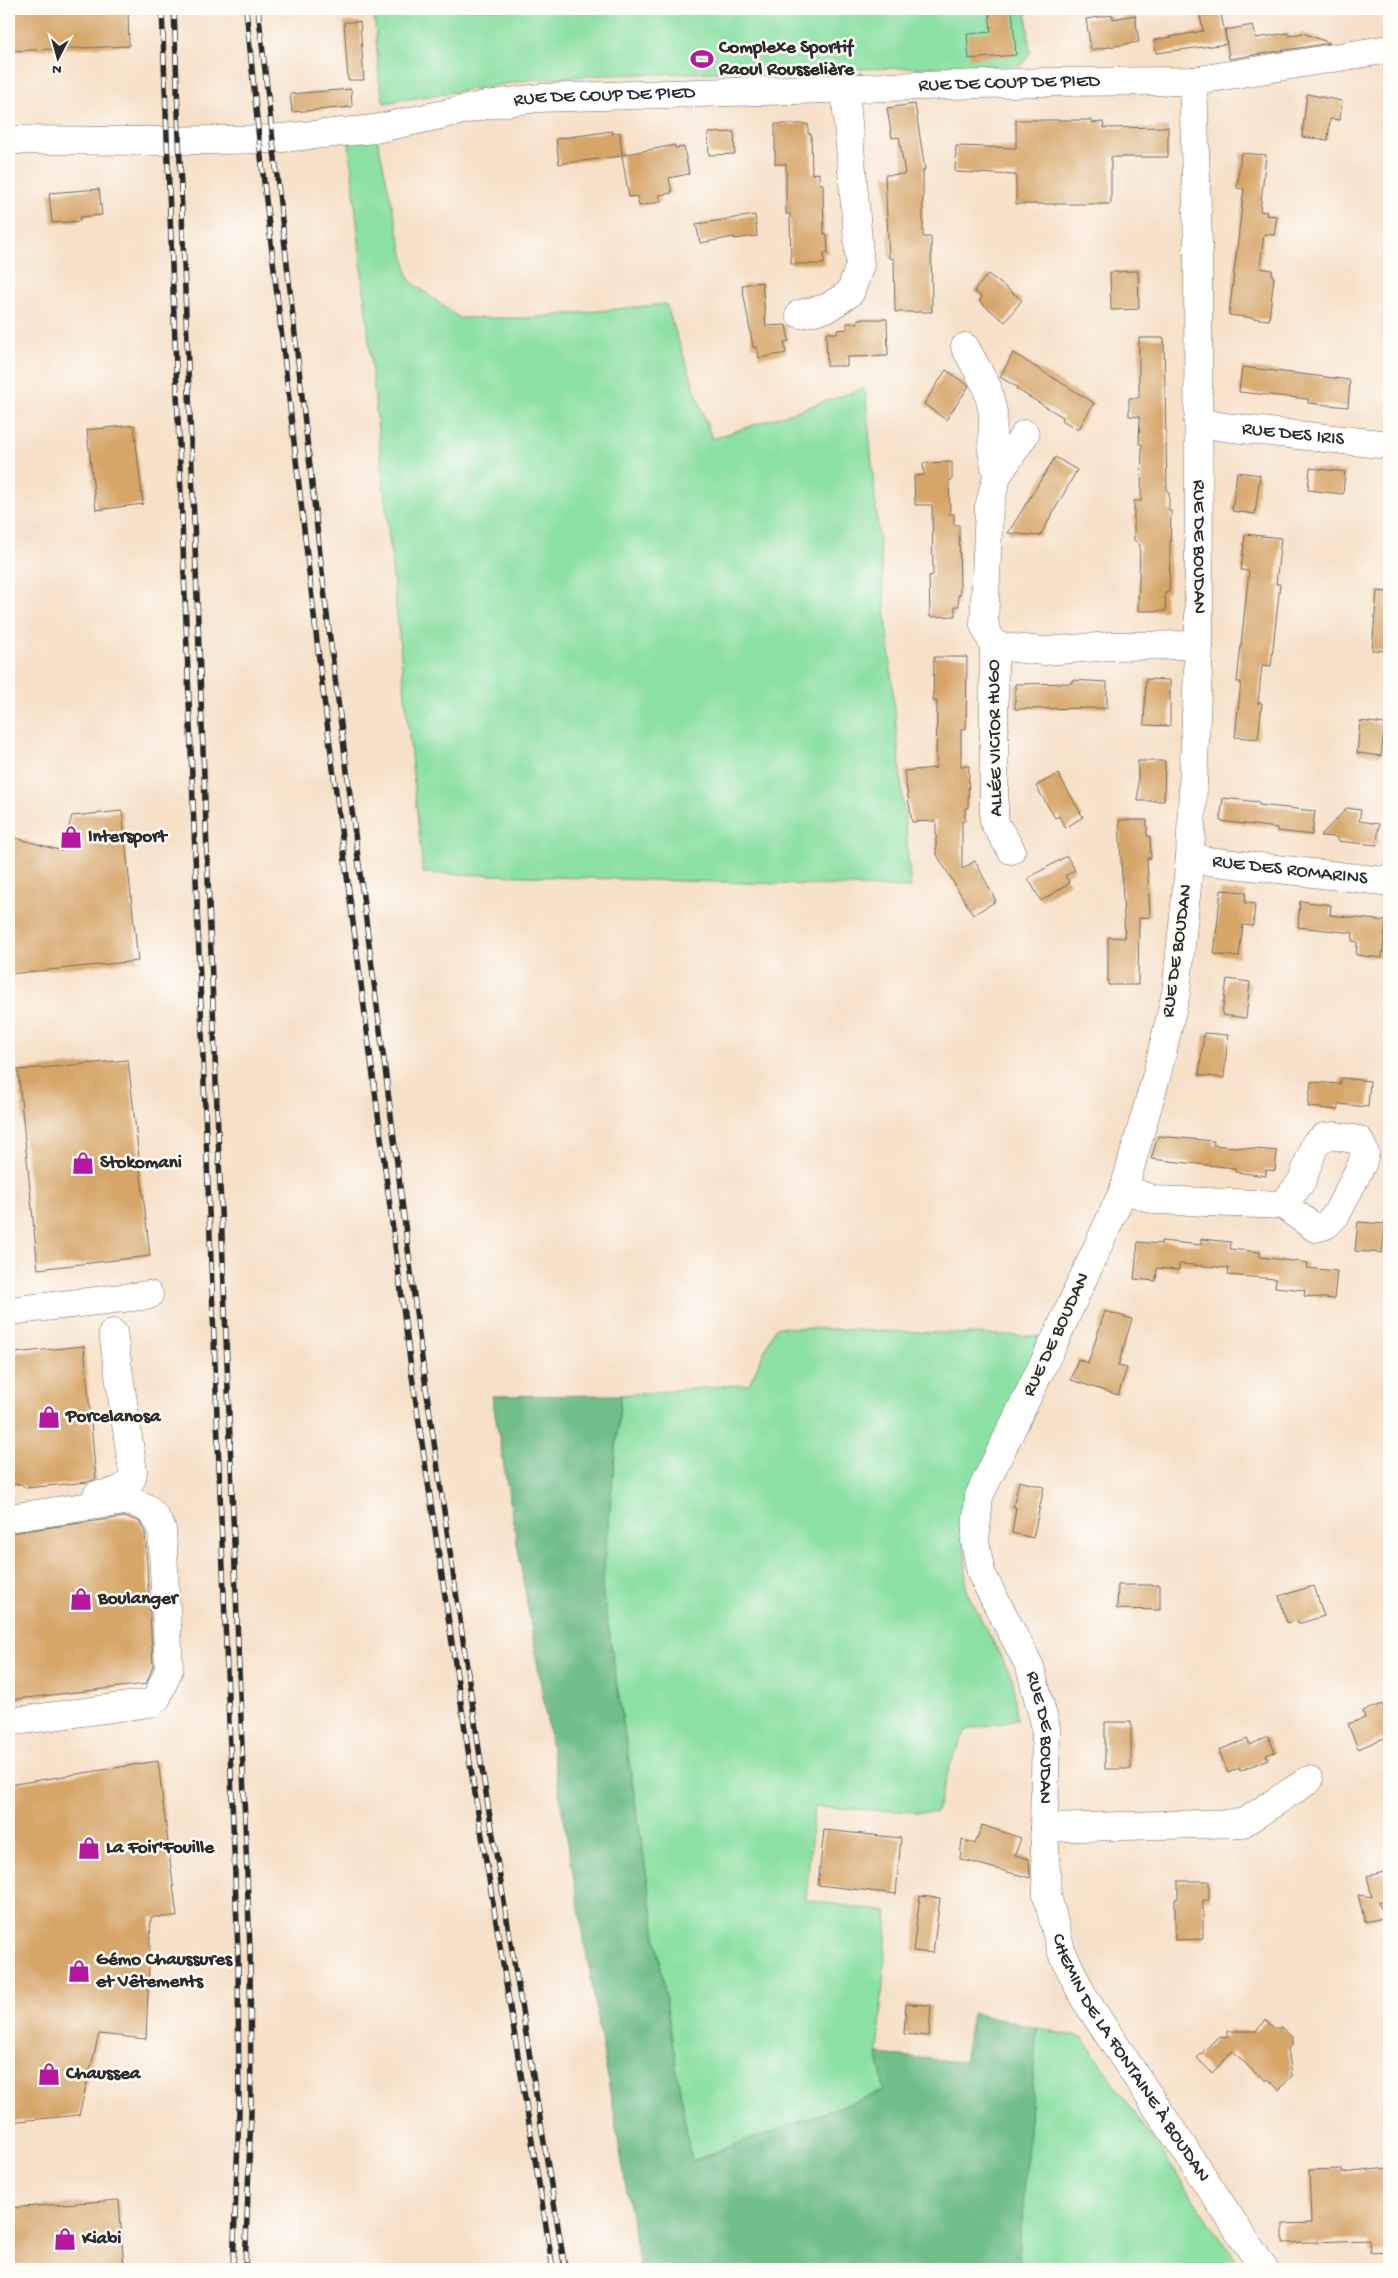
<svg xmlns="http://www.w3.org/2000/svg" width="1398" height="2278" font-family="'Gochi Hand',sans-serif">
<style>
.green{fill:#8be0a3;stroke:#5b8667}
.forest{fill:#70be89;stroke:#4e745a}
.building{fill:#d6a567}
.lines{fill:none;stroke-linecap:round;stroke-linejoin:round}
.minor-casing{stroke:#726a62;stroke-width:29}
.minor{stroke:#fff;stroke-width:28}
.rail-casing{stroke:#2b2b2b;stroke-width:5.5}
.rail{stroke:#fdfcf7;stroke-width:4;stroke-dasharray:11;stroke-linecap:butt}
.labels{text-anchor:middle;dominant-baseline:central;stroke-width:5;stroke-linejoin:round;paint-order:stroke}
.poi-label{font-size:19px;font-weight:bold;fill:#2b2b2b;stroke:#fdfcf7;text-anchor:start}
.street-label{font-size:19px;fill:#2b2b2b;stroke:#fdfcf7}
</style>
<rect width="100%" height="100%" fill="#fdfcf7"/>
<filter id="ink" filterUnits="userSpaceOnUse"><feTurbulence type="fractalNoise" baseFrequency=".02" numOctaves="2"/><feDisplacementMap in="SourceGraphic" scale="10" xChannelSelector="R" yChannelSelector="G"/><feConvolveMatrix kernelMatrix="1 2 1 2 8 2 1 2 1" color-interpolation-filters="sRGB"/></filter>
<filter id="wash" filterUnits="userSpaceOnUse"><feTurbulence type="fractalNoise" baseFrequency=".0096" numOctaves="4" result="noise"/><feDisplacementMap in="SourceGraphic" scale="20" xChannelSelector="R" yChannelSelector="G"/><feGaussianBlur stdDeviation="1.12" result="paint"/><feColorMatrix in="noise" values="0 0 0 0 0 0 0 0 0 0 0 0 0 0 0 0 0 1.4 0 .05"/><feComposite in="paint" operator="in"/></filter>
<g filter="url(#wash)">
<rect width="100%" height="100%" fill="#f6e0c7"/>
<path class="green" d="M374 9H1026L1030 53 1022 65 605 75 530 80 384 103 379 80Z
M375 129 409 280 459 318H528L666 304 712 439 865 388 911 888 423 873 348 133Z
M776 1327 1054 1337 965 1509 966 1590 1013 1680 1017 1720 966 1730 950 1765 936 1813 814 1807 806 1900 888 1912 878 2054 884 2091 691 2161 602 1588 621 1395 749 1384Z
M1037 2028 1083 2038 1242 2269H1018Z"/>
<path class="forest" d="M621 1395 602 1588 691 2161 884 2091 878 2054 964 2062 972 2013 1037 2028 1018 2269H640L492 1396Z"/>
<g id="blocks">
<path class="building" d="M9 9H128L129 46 9 51Z
M989 9H1012L1016 55 969 59 967 34 991 32Z
M1199 9H1220L1227 44 1156 53 1154 40 1203 31Z
M1113 15V19L1135 15 1139 42 1091 50 1086 19Z
M344 22H360L364 80H348Z
M1253 25 1256 38 1288 33 1289 36 1303 33 1330 43 1229 59 1225 30Z
M351 89 352 107 292 112 290 94Z
M1307 94 1342 101 1340 120 1330 119 1328 140 1302 137Z
M915 104 925 170H923V237H931L932 312H895L894 259 889 258 885 175 905 174 899 137 892 138 887 108Z
M1016 120H1092V123L1103 122 1104 128 1168 127V157H1111V204H1016V175L955 172 956 146 1016 148Z
M775 124H808V134H811L812 174 819 173V184H823L824 234H827L828 253H824V264H791L790 214H786V164H775Z
M612 131V134L620 132 622 155 675 145V148L684 147 689 174 669 178 672 193 659 195 661 202 639 206 637 196 629 197 622 156 559 164 556 139Z
M734 132 735 154 709 155 708 133Z
M1241 153 1266 155 1260 211 1267 212 1266 215 1277 216 1274 235 1264 234 1260 268 1272 270V276L1274 277 1269 320 1229 315 1244 189 1237 188Z
M99 189 102 215 80 217V221L52 223 49 193Z
M755 215 757 236 734 239V237L700 243 696 224Z
M1138 271 1139 309 1111 310 1110 272Z
M988 274 1022 300 1005 322 979 301 982 297 974 291Z
M762 282 766 326 786 325 789 341 784 342 786 353 759 358 757 347H753L742 285Z
M858 319H887L888 356 847 357V366H827L826 333H837V330L847 329V323H858Z
M1139 338H1164L1167 491H1169V511H1171L1169 592 1165 593 1166 611H1138L1140 545 1134 540V501H1141L1142 444H1139L1140 417 1129 416V398H1139Z
M1013 353 1094 403 1078 430 1062 420 1063 417 1016 389 1017 387 1000 377Z
M1242 367 1350 380 1348 407 1308 403V399L1239 392Z
M946 370 969 386 946 420 924 404Z
M134 425 143 504 96 510 87 430Z
M1055 457 1077 470 1040 536 1008 533Z
M952 462V480H949L950 514H954V525H959L960 595H958L959 606H955V616L930 617 929 576 933 575 932 505H915L914 476 924 475 923 463Z
M1310 468 1345 472 1343 494 1308 490Z
M1237 472 1260 475 1255 514 1232 511Z
M1245 534 1281 538 1276 584H1280L1271 666 1262 665 1258 703H1262L1258 739 1235 737 1241 682H1237L1249 571 1241 570Z
M1377 591 1389 592V651L1372 650Z
M934 657H967L966 729H961V766H969L968 808H965V821H962V869L975 861 996 901 973 915 936 853V821L912 822 904 771 936 768 937 701H933Z
M1146 679 1170 680V726L1144 725Z
M1072 680 1107 682V708L1015 709V684L1072 683Z
M1360 721 1385 724 1381 756 1357 753Z
M1138 761H1165L1164 801H1138Z
M1058 774 1083 817 1065 828 1059 816 1055 818 1036 786Z
M1223 798 1259 802V805L1315 811 1312 835 1277 831V828L1220 821Z
M1347 808 1361 810 1359 821 1379 824 1377 845 1337 841V837L1320 836Z
M122 811 138 961 9 974V836L62 851 72 816Z
M1119 820H1147V836H1150L1151 858H1147L1150 917 1139 918 1138 985H1108V937L1125 938Z
M1067 856 1075 870 1065 876 1070 883 1041 901 1028 878Z
M1221 890 1246 892 1245 903 1255 904 1253 926 1243 925 1239 957 1214 954Z
M1300 901 1331 905 1330 915 1386 921 1382 958 1356 955 1357 942 1352 941 1353 933 1298 927Z
M1227 979 1250 982 1246 1018 1222 1015Z
M1204 1033 1228 1035 1224 1078 1199 1075Z
M128 1060 150 1256 38 1269 18 1070Z
M1341 1078 1370 1081 1368 1107 1338 1104V1110L1308 1107 1311 1082 1340 1084Z
M1158 1136 1214 1141 1213 1145 1277 1151 1275 1171 1266 1170V1176L1235 1172V1168L1151 1159Z
M1358 1222 1385 1224 1382 1253 1355 1251Z
M1201 1239 1231 1242 1230 1249 1260 1252V1257L1308 1263 1307 1268 1337 1271 1334 1299 1304 1296 1305 1290 1275 1287 1276 1279 1228 1275 1229 1268 1179 1264V1270L1157 1268 1156 1281 1134 1279 1138 1242 1161 1244V1241L1201 1245Z
M1105 1311 1132 1319 1118 1366 1127 1368 1118 1395 1071 1380 1078 1359 1088 1363Z
M84 1346 96 1479 88 1482 26 1488 21 1484 9 1485V1359L14 1353Z
M1019 1481 1044 1487 1033 1538 1012 1533 1016 1507H1013Z
M124 1517 139 1521 145 1532 153 1666 146 1684 9 1700V1533Z
M1118 1585H1160V1610L1117 1609Z
M1314 1586 1324 1616 1298 1624 1297 1620 1287 1623 1279 1596Z
M1382 1704 1389 1723V1736L1358 1749 1348 1724 1365 1718 1363 1711Z
M1105 1722H1131V1769H1105Z
M1268 1736 1275 1752 1266 1755 1268 1759 1240 1771 1239 1768 1228 1773 1219 1750 1247 1739 1250 1745Z
M158 1761 177 1917H151L146 2039 99 2034 79 2115 9 2122V1785Z
M982 1825 1021 1838 1015 1855 1029 1859 1030 1878 960 1859 962 1839 975 1844Z
M824 1830 901 1838 896 1894 818 1885Z
M1384 1872 1387 1883 1389 1884V1904L1378 1901 1383 1918 1365 1922 1358 1895 1372 1897 1367 1876Z
M1178 1881H1209V1900H1203V1939L1175 1940V1899H1178Z
M920 1896 940 1898 933 1953 913 1951Z
M906 2004 931 2005 929 2036 904 2034Z
M1266 2020 1274 2028H1282L1292 2037V2045L1288 2049 1292 2076 1279 2090 1268 2079 1266 2081 1260 2075 1258 2076 1233 2051 1212 2073 1197 2058 1217 2038 1228 2037V2031H1256Z
M1389 2168V2251L1370 2252 1369 2240 1283 2243V2224L1311 2223 1309 2170 1342 2169V2173Z
M119 2200 124 2269H9V2208Z"/>
</g>
</g>
<g filter="url(#ink)">
<use href="#blocks" fill-opacity="0" stroke="#726a62" stroke-width="1"/>
<g class="lines">
<defs>
<g id="minor">
<path id="s1" d="M1193 81 1198 245 1199 645 1190 857 1176 993 1157 1074 1124 1189 1055 1340 979 1496 975 1541 981 1573 1030 1667 1046 1728 1044 1828 1047 1895 1061 1950 1084 1998 1264 2269"/>
<path id="s2" d="M9 140 149 141 271 139 375 129 486 105 538 98 1045 82 1193 81 1389 49"/>
<path d="M800 314 827 308 850 293 860 265 845 88"/>
<path d="M965 347 987 387 993 413 992 450 997 476 989 507 984 625 994 646V822L1011 850"/>
<path id="s3" d="M1198 422 1224 427 1389 445"/>
<path d="M997 476 1025 434"/>
<path d="M994 646 1044 651 1112 646 1199 645"/>
<path id="s4" d="M1190 857 1207 861 1383 881 1389 878"/>
<path d="M1124 1189 1155 1200 1283 1205 1315 1228 1326 1225 1336 1215 1362 1164 1365 1153 1359 1140 1336 1136 1324 1137 1315 1144 1302 1181 1283 1205"/>
<path d="M9 1311 149 1295"/>
<path d="M97 1495C113 1494 132 1489 133 1472L113 1333"/>
<path d="M9 1518 124 1501C148 1505 152 1509 162 1530L169 1669 157 1698 150 1703 9 1722"/>
<path d="M1044 1828 1243 1823 1309 1780"/>
</g>
</defs>
<use href="#minor" class="minor-casing"/>
<use href="#minor" class="minor"/>
<defs>
<path id="rail" d="M162 9 238 1952 239 2113 233 2269
M174 9 250 1950 251 2113 245 2269
M246 9 259 139 321 676 412 1376 470 1763 553 2269
M258 9 326 607 424 1374 481 1763 565 2269"/>
</defs>
<use href="#rail" class="rail-casing"/>
<use href="#rail" class="rail"/>
</g>
</g>
<defs>
<symbol id="stadium-bare" viewBox="-9 -9 18 18"><path d="M0-5a6.5 5 0 1 0 0 10a6.5 5 0 1 0 0-10ZM-3.5-1.8h7v3.6h-7Z" fill="#b5179e" stroke="#fdfcf7" stroke-width="2.5" paint-order="stroke"/></symbol>
<symbol id="shop-bare" viewBox="-9 -9 18 18"><path d="M-5-2.5h2.3a2.7 3.5 0 0 1 5.4 0H5L5.5 6h-11ZM-1.5-2.5h3a1.5 2.3 0 0 0-3 0Z" fill="#b5179e" stroke="#fdfcf7" stroke-width="2.5" paint-order="stroke"/></symbol>
</defs>
<g fill-rule="evenodd">
<use href="#stadium-bare" x="686" y="43" width="32" height="32"/>
<use href="#shop-bare" x="55" y="821" width="32" height="32"/>
<use href="#shop-bare" x="67" y="1147" width="32" height="32"/>
<use href="#shop-bare" x="33" y="1401" width="32" height="32"/>
<use href="#shop-bare" x="65" y="1583" width="32" height="32"/>
<use href="#shop-bare" x="73" y="1832" width="32" height="32"/>
<use href="#shop-bare" x="63" y="1955" width="32" height="32"/>
<use href="#shop-bare" x="33" y="2058" width="32" height="32"/>
<use href="#shop-bare" x="49" y="2223" width="32" height="32"/>
</g>
<g class="labels">
<g class="poi-label">
<text x="719" y="48">Complexe Sportif<tspan x="719" dy="22">Raoul Rousselière</tspan></text>
<text x="88" y="837">Intersport</text>
<text x="100" y="1163">Stokomani</text>
<text x="66" y="1417">Porcelanosa</text>
<text x="98" y="1599">Boulanger</text>
<text x="106" y="1848">La Foir'Fouille</text>
<text x="96" y="1960">Gémo Chaussures<tspan x="96" dy="22">et Vêtements</tspan></text>
<text x="66" y="2074">Chaussea</text>
<text x="82" y="2239">Kiabi</text>
</g>
<g class="street-label">
<text stroke="none"><textPath href="#s2" startOffset="1004">RUE DE COUP DE PIED</textPath></text>
<text stroke="none"><textPath href="#s2" startOffset="599">RUE DE COUP DE PIED</textPath></text>
<text stroke="none"><textPath href="#s3" startOffset="96">RUE DES IRIS</textPath></text>
<text stroke="none"><textPath href="#s1" startOffset="466">RUE DE BOUDAN</textPath></text>
<text transform="translate(996 738) rotate(-91)">ALLÉE VICTOR HUGO</text>
<text stroke="none"><textPath href="#s4" startOffset="101">RUE DES ROMARINS</textPath></text>
<text transform="translate(1178 951) rotate(-82)">RUE DE BOUDAN</text>
<text transform="translate(1057 1335) rotate(-65)">RUE DE BOUDAN</text>
<text stroke="none"><textPath href="#s1" startOffset="1711">RUE DE BOUDAN</textPath></text>
<text stroke="none"><textPath href="#s1" startOffset="2054">CHEMIN DE LA FONTAINE À BOUDAN</textPath></text>
</g>
</g>
<rect width="1398" height="2278" fill="none" stroke="#fdfcf7" stroke-width="30"/>
<g transform="translate(58 58) rotate(186)" stroke="#fdfcf7" stroke-width="4" paint-order="stroke">
<path d="M0-4L9 19L0 12L-9 19Z" fill="#2b2b2b"/>
<text y="-8" font-size="14" font-weight="bold" text-anchor="middle" fill="#2b2b2b">N</text>
</g>
</svg>
